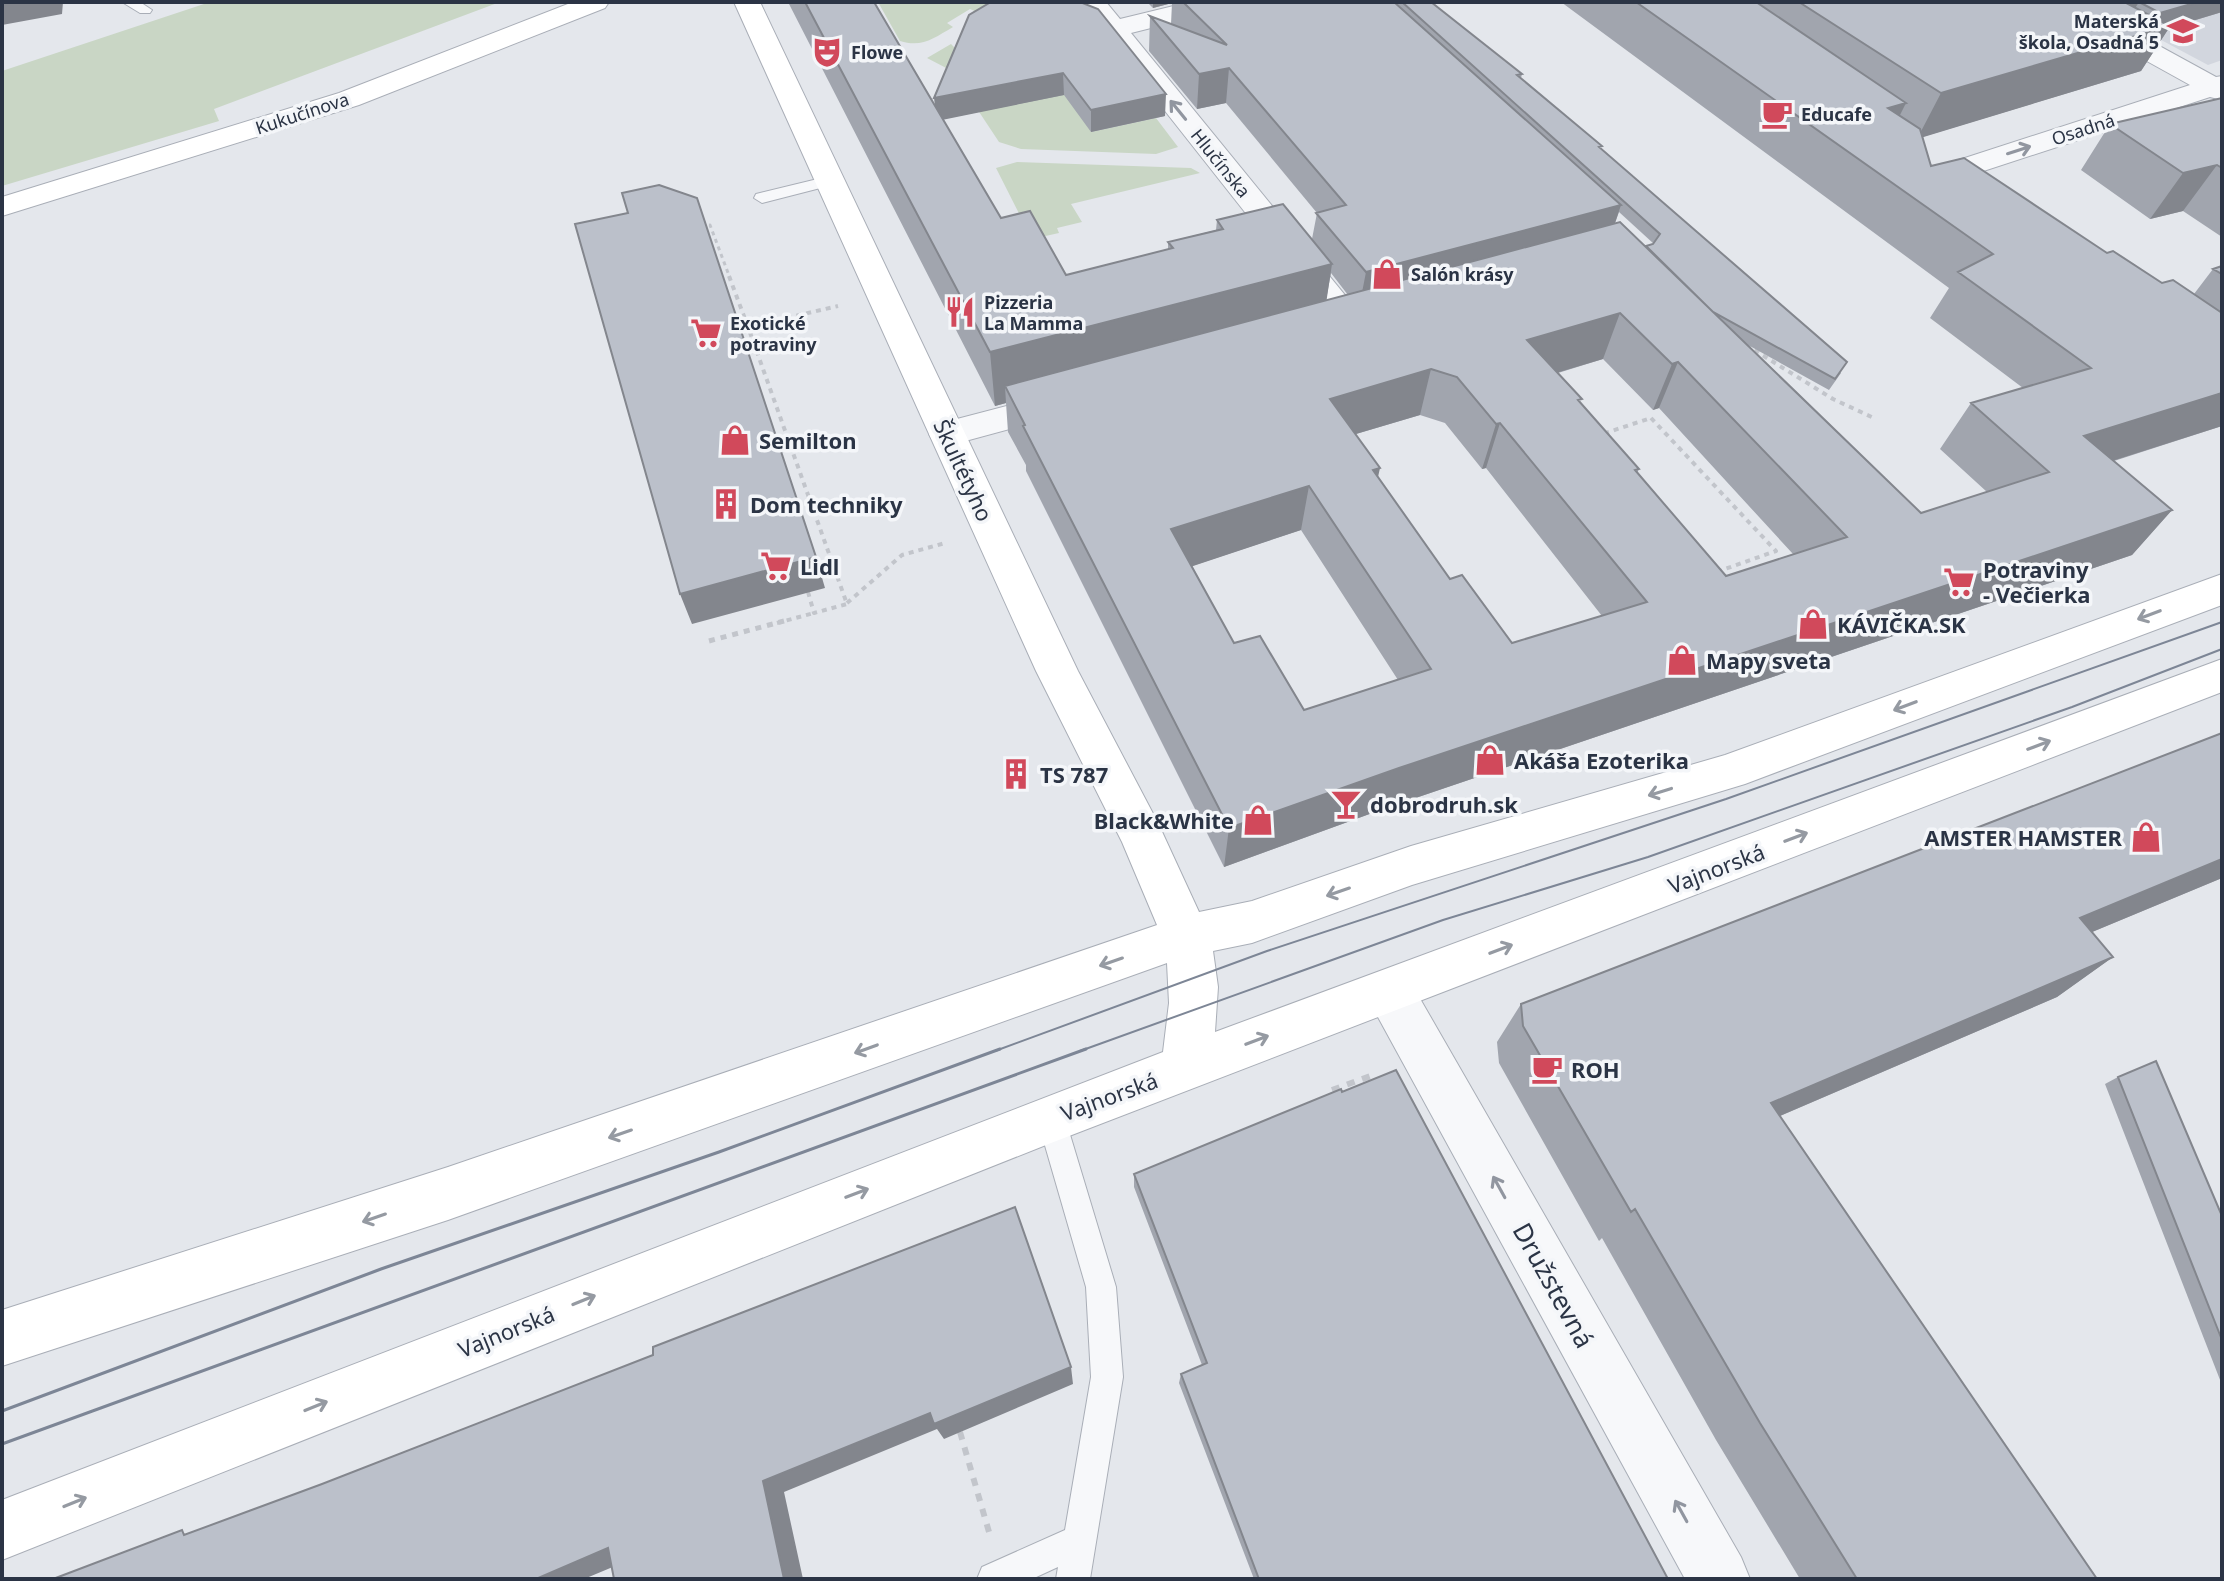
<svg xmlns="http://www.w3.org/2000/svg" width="2224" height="1581" font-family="'Noto Sans',sans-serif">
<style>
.built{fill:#d2d6de}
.green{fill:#c9d6c5}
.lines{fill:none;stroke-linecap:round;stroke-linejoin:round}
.lane-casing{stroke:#a9aeb7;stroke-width:2}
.street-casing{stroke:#a9aeb7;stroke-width:2}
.secondary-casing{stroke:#a9aeb7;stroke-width:2}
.path-far3{stroke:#c2c5cb;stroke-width:3;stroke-dasharray:4 4;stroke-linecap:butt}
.path-far2{stroke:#c2c5cb;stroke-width:4;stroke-dasharray:5 5;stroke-linecap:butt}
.path-far1{stroke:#c2c5cb;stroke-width:5;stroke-dasharray:6 6;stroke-linecap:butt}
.path{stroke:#c2c5cb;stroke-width:6;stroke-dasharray:8 8;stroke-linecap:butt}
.lane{fill:#f7f8fa;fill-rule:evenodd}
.street{fill:#f7f8fa;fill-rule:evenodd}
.secondary{fill:#fff;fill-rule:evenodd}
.tram-far1{stroke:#7d8696;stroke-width:2}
.tram{stroke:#7d8696;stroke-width:3}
.wall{fill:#a1a5ae;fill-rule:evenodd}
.shaded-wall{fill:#83868d}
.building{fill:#bbc0ca;stroke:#83868d;stroke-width:2;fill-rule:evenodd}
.oneway{stroke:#9196a0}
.oneway2{stroke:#959aa2}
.labels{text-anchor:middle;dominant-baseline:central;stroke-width:7;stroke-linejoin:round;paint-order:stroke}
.far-poi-label{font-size:18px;font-weight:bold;fill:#2b3445;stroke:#f4f6f9;text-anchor:start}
.far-street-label{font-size:18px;fill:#2b3445;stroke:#f4f6f9}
.poi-label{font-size:22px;font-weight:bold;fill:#2b3445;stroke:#f4f6f9;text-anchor:start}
.street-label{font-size:22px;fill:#2b3445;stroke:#f4f6f9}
.near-street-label{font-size:26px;fill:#2b3445;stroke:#f4f6f9}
</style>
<rect width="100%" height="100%" fill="#e4e7ec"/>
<path class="built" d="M2090 2H2222V60L2208 65Z"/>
<path class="green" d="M210 2H500L214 109 219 121 2 186V71Z
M878 2H986V6L977 12 970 9 947 23 953 27C934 38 922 48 900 41Z
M951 44 963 56 1128 81 1091 132 1156 118 1178 147 1156 154 1021 149 999 142 952 71 927 58Z
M1017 162 1191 168 1200 173 1071 204 1082 222 1057 228 1059 233 1032 239 996 168Z"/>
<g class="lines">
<defs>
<path id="lane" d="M122 2H140L152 10 150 13H140Z
M830 176 836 178 838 181 836 184 762 203 754 198 756 194Z
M1051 1104 1061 1108 1065 1118 1116 1287 1123 1377 1090 1579H1056L1058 1567 1032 1579H977L982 1567 1065 1530 1091 1377 1086 1287 1037 1118 1041 1108Z"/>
<path id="street" d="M1079 2H1106L1120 19 1190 2H1235L1231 8 1131 33 1362 316 1367 323 1362 330 1350 334 1338 330Z
M2047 2H2079L2216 77 2222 76V100L2210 97 1956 180 1945 183 1934 180 1930 174 1934 168 2190 85 2051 8Z
M1064 391 1076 395 1082 403 1076 411 947 446 934 443 929 434 934 425Z
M1390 970 1407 976 1741 1557 1750 1579H1685L1373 1008 1366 992 1373 976Z"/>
<path id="secondary" d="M573 2H609L605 8 359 105 2 216V197L339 93Z
M734 2H760L1078 671 1158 823 1199 912 1252 901 1411 846 1725 755 2222 574V605L1745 784 1412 885 1252 943 1213 951 1218 987 1215 1032 2222 659V692L1051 1143 2 1560V1500L1163 1052 1169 1003 1167 963 448 1220 2 1366V1310L448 1167 1157 925 1122 842 1036 671Z"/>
</defs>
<use href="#lane" class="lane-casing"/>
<use href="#street" class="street-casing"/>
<use href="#secondary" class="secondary-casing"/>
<path class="path-far3" d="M701 226 710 225 730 278"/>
<path class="path-far2" d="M729 276 748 327
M1746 345 1833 399 1876 419
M1651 418 1776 551 1688 582 1572 444Z
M808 592 814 613 847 604 748 327 838 306
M847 603 902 555 945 543
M777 623 814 613"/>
<path class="path-far1" d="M709 641 784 621"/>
<path class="path" d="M1332 1090 1376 1074
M960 1432 989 1532"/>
<use href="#lane" class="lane"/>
<use href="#street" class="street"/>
<use href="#secondary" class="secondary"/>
<path class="tram-far1" d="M995 1051 1267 951 1726 799 2222 622
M1080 1051 1443 920 1648 857 2072 707 2222 649"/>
<path class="tram" d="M2 1411 381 1269 719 1152 1000 1049
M2 1444 1086 1049"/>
</g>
<path class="wall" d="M788 2H874L935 105 969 15 1165 116 1091 132 1064 95 943 119 1001 218 1066 275 1168 249V242L1216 230 1217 220 1312 239 1317 213 1226 103 1197 109 1149 51 1150 16 1171 24 1172 3 1153 8 1147 2H1394L1396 4 1397 2H1431L1522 74 1521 78 1601 149 1841 373 1829 390 1748 345 1921 513 1987 492 1940 449 1971 403 2023 388 1930 318 1949 288 1561 2H2222V12L2169 28 2141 71 1922 137 1931 166 2107 253 2162 283 2194 294 2213 269 2222 266V426L2114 461 2172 510 2132 555 1386 808 1224 867 1026 471V465L1008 432 1006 403 995 406ZM1619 212 1654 244 1646 246 1615 223ZM1331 273 1348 295 1326 300ZM1603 359 1653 410 1659 408 1793 554 1726 576 1637 473 1639 469 1581 403 1558 373ZM1420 415 1445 423 1482 469 1486 468 1602 616 1512 643 1450 579 1378 477 1356 434ZM1301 530 1398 680 1304 710 1234 643 1192 566Z
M2222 98V237L2183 211 2150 219 2081 170 2110 124Z
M2222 733V878L2092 932 2113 957 2057 997 1780 1116 2097 1579H1800L1716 1440 1602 1238 1599 1241 1499 1063 1497 1042 1521 1004Z
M2118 1077 2222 1216V1385L2105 1084Z
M1342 1092 1668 1579H1254L1179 1383 1181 1374 1202 1365 1134 1187V1174Z"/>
<path class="shaded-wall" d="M10 2H63L62 14 2 25V3Z
M1153 2H1172V3L1153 8Z
M2134 2H2139L2114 42 2148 32 2160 13 2198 2H2222V12L2169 28 2141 71 1917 139 1941 93 2128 4Z
M1229 68 1226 103 1197 109 1199 74Z
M1063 73 1064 95 937 121 934 98Z
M1166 94 1165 116 1091 132V110Z
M1906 103 1883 149 1888 108Z
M2217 165 2183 211 2150 219 2183 173Z
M1621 205 1609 241 1359 308 1366 272Z
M1332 264 1324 317 1005 386 1006 403 995 406 990 352Z
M1620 313 1603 359 1512 386 1527 340Z
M1678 362 1659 408 1653 410 1672 364Z
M1431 369 1420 415 1322 444 1330 399Z
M2222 393V426L2049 481 2084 436Z
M1500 423 1486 468 1482 469 1496 424Z
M1380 468 1370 513 1373 470Z
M1309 486 1301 530 1169 574 1171 529Z
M2172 510 2132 555 1386 808 1224 867 1229 828 1399 768Z
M816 557 825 588 692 624 680 594Z
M2222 859V878L2027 959 2080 918Z
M2113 957 2057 997 1731 1137 1771 1103Z
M1071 1367 1073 1384 944 1439 937 1429 784 1492 803 1579H784L763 1481 930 1413Z
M608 1548 639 1556 584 1579H536Z"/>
<path class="building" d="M805 2H874L1001 218 1030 211 1066 275 1173 248 1168 242 1223 229 1217 220 1283 204 1332 264 990 352Z
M991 2H1080L1098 9 1166 94 1091 110 1063 73 934 98 969 15Z
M1183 2H1394L1621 205 1366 272 1316 213 1346 205 1229 68 1199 74 1150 16 1227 45Z
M1402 2H1431L1522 74 1517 75 1602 146 1599 147 1847 362 1835 379 1713 312 1646 246 1653 244 1660 234Z
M1636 2H1756L1906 103 1888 108 1920 129 1931 166 1964 158 2107 253 2113 251 2162 283 2173 280 2222 313V393L2084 436 2172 510 1399 768 1229 828 1023 426 1025 425 1005 386 1620 222 1921 513 2049 472 1971 403 2091 368 1958 272 1993 254ZM1620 313 1672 364 1678 362 1847 537 1726 576 1635 470 1639 469 1578 400 1582 399 1527 340ZM1431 369 1457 377 1496 424 1500 423 1647 602 1512 643 1462 575 1450 579 1373 470 1380 468 1330 399ZM1309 486 1431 669 1304 710 1260 636 1234 643 1171 529Z
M1799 2H2134L2128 4 2170 26 1941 93Z
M2139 2H2198L2160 13Z
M2222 98V168L2217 165 2183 173 2110 124Z
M659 185 697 198 816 557 680 594 575 224 628 213 622 193Z
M2222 266V274L2213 269Z
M2222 733V859L2080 918 2113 957 1771 1103 2097 1579H1857L1760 1423 1635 1209 1631 1212 1523 1026 1521 1004Z
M2156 1061 2222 1216V1340L2118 1077Z
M1396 1070 1668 1579H1259L1181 1374 1207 1363 1134 1174 1341 1089 1342 1092Z
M1015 1207 1071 1367 934 1424 930 1413 763 1481 784 1579H614L608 1548 536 1579H53L182 1530 184 1535 322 1484 653 1355V1347Z"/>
<defs><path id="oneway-shaft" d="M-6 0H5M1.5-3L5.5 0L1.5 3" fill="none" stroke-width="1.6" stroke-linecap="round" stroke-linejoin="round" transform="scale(2)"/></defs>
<g class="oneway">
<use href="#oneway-shaft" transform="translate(1178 110) rotate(-129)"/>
<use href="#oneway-shaft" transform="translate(2019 150) rotate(-18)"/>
<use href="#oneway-shaft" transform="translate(1499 1187) rotate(-119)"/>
<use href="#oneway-shaft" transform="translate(1681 1511) rotate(-119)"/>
</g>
<g class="oneway2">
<use href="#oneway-shaft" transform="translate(2149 615) rotate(159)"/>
<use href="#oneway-shaft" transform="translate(1905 706) rotate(159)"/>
<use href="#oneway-shaft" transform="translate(2039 745) rotate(-21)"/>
<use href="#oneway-shaft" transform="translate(1660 792) rotate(163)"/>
<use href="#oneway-shaft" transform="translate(1796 837) rotate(-21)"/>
<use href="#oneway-shaft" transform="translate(1338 892) rotate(161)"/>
<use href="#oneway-shaft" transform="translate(1501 949) rotate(-21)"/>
<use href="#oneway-shaft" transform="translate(1111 962) rotate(161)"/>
<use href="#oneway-shaft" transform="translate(1257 1040) rotate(-21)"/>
<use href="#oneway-shaft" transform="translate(866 1049) rotate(160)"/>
<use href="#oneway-shaft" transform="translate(620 1134) rotate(161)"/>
<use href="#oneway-shaft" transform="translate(857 1193) rotate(-21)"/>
<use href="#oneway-shaft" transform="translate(374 1218) rotate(161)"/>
<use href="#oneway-shaft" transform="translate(584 1300) rotate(-22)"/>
<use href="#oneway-shaft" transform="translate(316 1406) rotate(-22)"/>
<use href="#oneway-shaft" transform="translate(75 1502) rotate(-22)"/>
</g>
<defs>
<symbol id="school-bare" viewBox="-9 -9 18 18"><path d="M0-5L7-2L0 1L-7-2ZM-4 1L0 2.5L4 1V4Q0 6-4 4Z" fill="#d1495b" stroke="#f4f6f9" stroke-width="2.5" paint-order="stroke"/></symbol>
<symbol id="theatre-bare" viewBox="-9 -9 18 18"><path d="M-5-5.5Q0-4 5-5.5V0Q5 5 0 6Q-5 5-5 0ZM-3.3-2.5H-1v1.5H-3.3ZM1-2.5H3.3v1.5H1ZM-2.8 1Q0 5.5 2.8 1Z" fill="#d1495b" stroke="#f4f6f9" stroke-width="2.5" paint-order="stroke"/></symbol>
<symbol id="cafe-bare" viewBox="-9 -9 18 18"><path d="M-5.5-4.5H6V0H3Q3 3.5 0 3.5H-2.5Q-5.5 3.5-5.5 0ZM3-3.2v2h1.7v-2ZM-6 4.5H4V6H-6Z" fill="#d1495b" stroke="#f4f6f9" stroke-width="2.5" paint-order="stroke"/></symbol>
<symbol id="shop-bare" viewBox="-9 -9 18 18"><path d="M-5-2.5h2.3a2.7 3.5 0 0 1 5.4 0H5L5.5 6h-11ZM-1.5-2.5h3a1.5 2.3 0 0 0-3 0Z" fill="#d1495b" stroke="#f4f6f9" stroke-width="2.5" paint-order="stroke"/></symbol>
<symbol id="restaurant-bare" viewBox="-9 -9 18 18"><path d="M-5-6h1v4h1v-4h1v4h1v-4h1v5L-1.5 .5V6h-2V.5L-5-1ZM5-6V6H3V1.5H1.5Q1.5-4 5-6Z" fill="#d1495b" stroke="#f4f6f9" stroke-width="2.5" paint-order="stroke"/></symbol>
<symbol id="supermarket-bare" viewBox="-9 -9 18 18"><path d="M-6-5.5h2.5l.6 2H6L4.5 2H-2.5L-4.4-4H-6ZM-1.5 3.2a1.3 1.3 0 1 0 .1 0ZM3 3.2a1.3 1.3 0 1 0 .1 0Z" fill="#d1495b" stroke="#f4f6f9" stroke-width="2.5" paint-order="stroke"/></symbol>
<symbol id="building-bare" viewBox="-9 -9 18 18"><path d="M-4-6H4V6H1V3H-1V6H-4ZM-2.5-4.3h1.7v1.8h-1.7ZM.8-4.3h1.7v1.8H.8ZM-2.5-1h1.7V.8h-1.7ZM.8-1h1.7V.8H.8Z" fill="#d1495b" stroke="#f4f6f9" stroke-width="2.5" paint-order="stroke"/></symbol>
<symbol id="bar-bare" viewBox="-9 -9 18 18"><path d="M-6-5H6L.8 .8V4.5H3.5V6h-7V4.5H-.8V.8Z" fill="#d1495b" stroke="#f4f6f9" stroke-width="2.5" paint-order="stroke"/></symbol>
</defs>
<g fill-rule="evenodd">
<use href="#school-bare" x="2161" y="9" width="44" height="44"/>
<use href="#theatre-bare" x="805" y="30" width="44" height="44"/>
<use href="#cafe-bare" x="1755" y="92" width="44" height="44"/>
<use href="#shop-bare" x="1365" y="252" width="44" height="44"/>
<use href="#restaurant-bare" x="938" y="290" width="44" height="44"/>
<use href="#supermarket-bare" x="684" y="311" width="44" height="44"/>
<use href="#shop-bare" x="713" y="418" width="44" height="44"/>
<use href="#building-bare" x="704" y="482" width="44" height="44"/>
<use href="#supermarket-bare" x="754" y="544" width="44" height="44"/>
<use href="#supermarket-bare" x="1937" y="560" width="44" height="44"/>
<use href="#shop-bare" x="1791" y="602" width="44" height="44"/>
<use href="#shop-bare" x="1660" y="638" width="44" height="44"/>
<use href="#shop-bare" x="1468" y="738" width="44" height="44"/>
<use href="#building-bare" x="994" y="752" width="44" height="44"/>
<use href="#bar-bare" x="1324" y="782" width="44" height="44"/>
<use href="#shop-bare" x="1236" y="798" width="44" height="44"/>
<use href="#shop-bare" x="2124" y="815" width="44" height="44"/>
<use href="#cafe-bare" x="1525" y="1047" width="44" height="44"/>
</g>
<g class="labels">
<g class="far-poi-label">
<text x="2159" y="21" text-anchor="end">Materská<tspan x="2159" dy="21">škola, Osadná 5</tspan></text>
<text x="851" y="52">Flowe</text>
<text x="1801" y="114">Educafe</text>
<text x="1411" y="274">Salón krásy</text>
<text x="984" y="302">Pizzeria<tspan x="984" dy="21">La Mamma</tspan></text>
<text x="730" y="323">Exotické<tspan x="730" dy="21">potraviny</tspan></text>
</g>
<g class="far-street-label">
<text transform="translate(302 113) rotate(-18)">Kukučínova</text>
<text transform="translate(2083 129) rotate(-18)">Osadná</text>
<text transform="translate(1221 163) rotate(51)">Hlučínska</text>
</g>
<g class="poi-label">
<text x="759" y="440">Semilton</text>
<text x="750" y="504">Dom techniky</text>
<text x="800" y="566">Lidl</text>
<text x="1983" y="569">Potraviny<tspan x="1983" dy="25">- Večierka</tspan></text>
<text x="1837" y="624">KÁVIČKA.SK</text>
<text x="1706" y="660">Mapy sveta</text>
<text x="1514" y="760">Akáša Ezoterika</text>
<text x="1040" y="774">TS 787</text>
<text x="1370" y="804">dobrodruh.sk</text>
<text x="1234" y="820" text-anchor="end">Black&amp;White</text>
<text x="2122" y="837" text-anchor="end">AMSTER HAMSTER</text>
<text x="1571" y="1069">ROH</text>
</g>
<g class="street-label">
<text transform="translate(964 470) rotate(65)">Škultétyho</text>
<text transform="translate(1716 868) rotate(-21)">Vajnorská</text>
<text transform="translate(1109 1096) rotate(-20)">Vajnorská</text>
<text transform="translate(506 1331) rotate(-22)">Vajnorská</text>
</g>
<g class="near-street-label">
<text transform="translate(1554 1285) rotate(61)">Družstevná</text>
</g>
</g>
<rect width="2224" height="1581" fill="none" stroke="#2b3445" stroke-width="8"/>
</svg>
